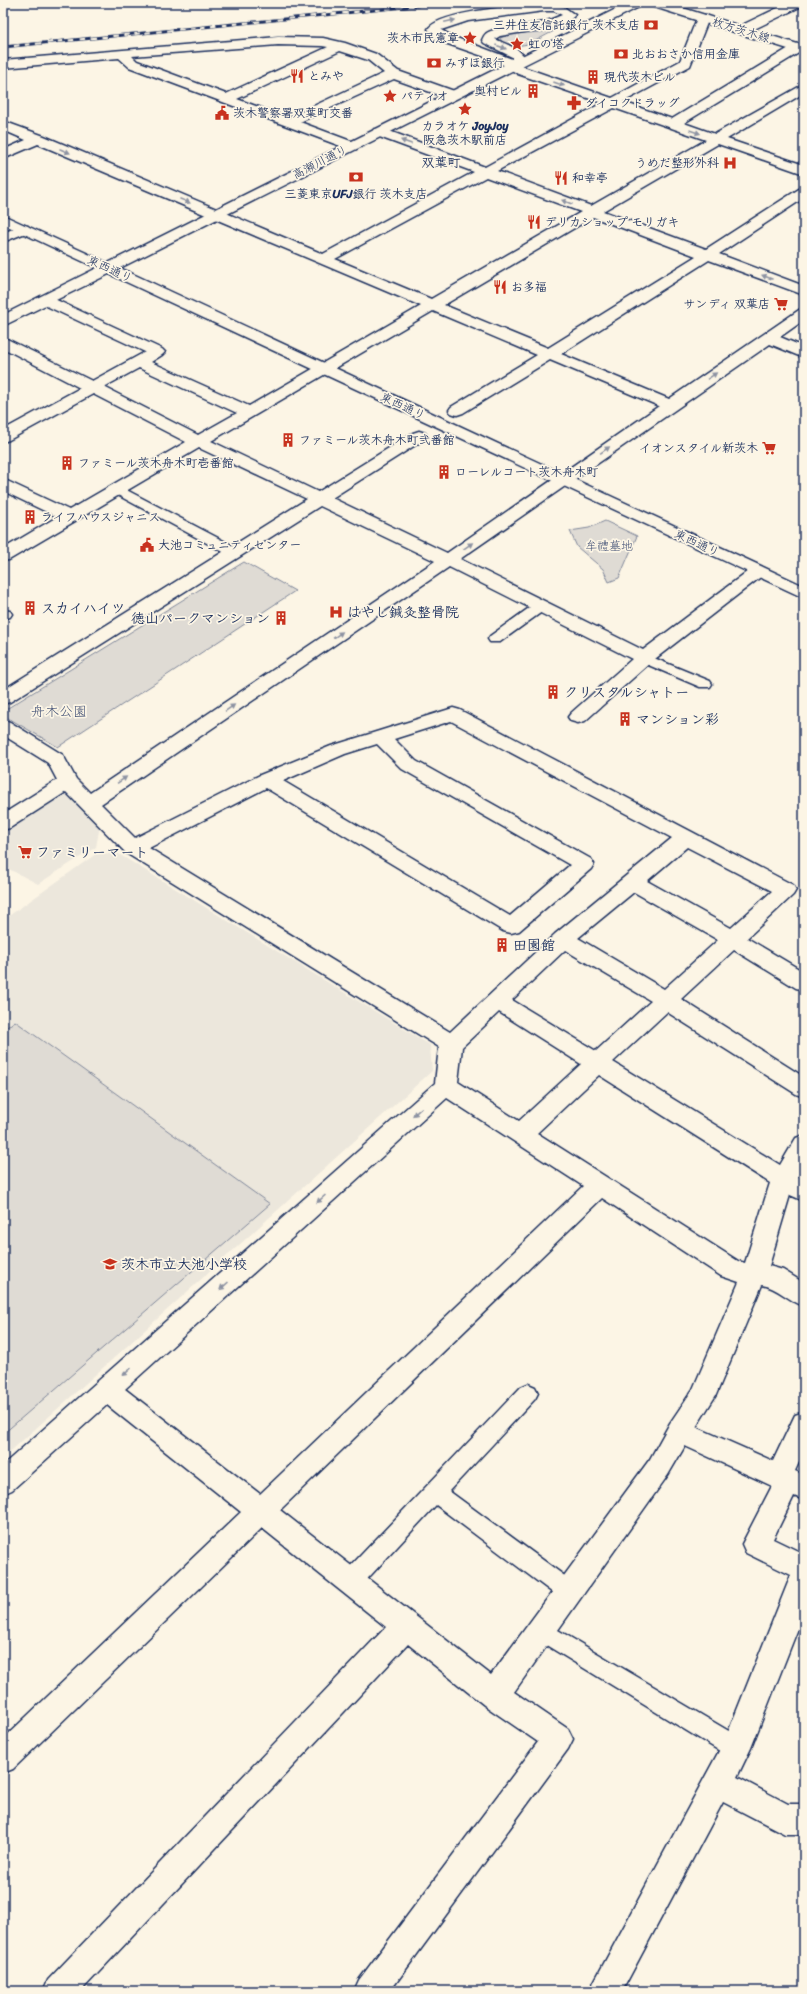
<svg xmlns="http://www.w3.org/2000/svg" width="807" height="1994" font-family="Sriracha,'Klee One',sans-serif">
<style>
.built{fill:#ece7dc}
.green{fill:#dfdbd4;stroke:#7d8599}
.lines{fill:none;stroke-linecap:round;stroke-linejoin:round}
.lane-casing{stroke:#1b2f5e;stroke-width:3}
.street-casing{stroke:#1b2f5e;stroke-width:3}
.secondary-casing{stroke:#1b2f5e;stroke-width:3}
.lane{fill:#fcf5e5;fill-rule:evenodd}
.street{fill:#fcf5e5;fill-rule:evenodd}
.secondary{fill:#fcf5e5;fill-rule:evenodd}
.rail-casing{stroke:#1b2f5e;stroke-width:3}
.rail{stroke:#fcf5e5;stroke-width:2;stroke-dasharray:5.5;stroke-linecap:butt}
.oneway{fill:#8c92a2}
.labels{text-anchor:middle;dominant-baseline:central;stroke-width:3.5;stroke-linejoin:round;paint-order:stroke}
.far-poi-label{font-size:12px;font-weight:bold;fill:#1b2f5e;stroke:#fcf5e5;text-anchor:start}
.far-street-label{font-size:12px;fill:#1b2f5e;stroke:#fcf5e5}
.far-park-label{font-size:12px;fill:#425176;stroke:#fcf5e5}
.far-neighbourhood-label{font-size:13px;font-weight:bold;fill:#1b2f5e;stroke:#fcf5e5}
.poi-label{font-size:14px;font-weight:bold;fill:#1b2f5e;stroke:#fcf5e5;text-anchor:start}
.park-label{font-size:14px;fill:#425176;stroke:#fcf5e5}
</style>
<rect width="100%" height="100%" fill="#fcf5e5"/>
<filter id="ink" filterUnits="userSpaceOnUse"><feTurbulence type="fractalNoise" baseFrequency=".025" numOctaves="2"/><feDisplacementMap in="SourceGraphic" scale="8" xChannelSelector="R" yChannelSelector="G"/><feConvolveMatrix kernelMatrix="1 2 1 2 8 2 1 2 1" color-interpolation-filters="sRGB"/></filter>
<g filter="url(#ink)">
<path class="built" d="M71 787 101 820 96 847 38 884 3 866V830Z
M117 853 430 1045 432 1071 3 1458V920L96 854Z"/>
<path class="green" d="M554 31C532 42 526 50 502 42L500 38 511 34Z
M605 521 637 536 619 578 609 582 603 569 577 547 570 531 589 528Z
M244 562 295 591 58 747 3 715V711Z
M15 1021 270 1204 3 1434V1030Z"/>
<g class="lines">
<defs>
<path id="lane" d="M117 485 239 549 241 552 239 555H229L112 492 110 489 112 486Z
M541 602 546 603 548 606 546 609 500 642H490L488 639 490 636 536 603Z
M3 610 10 611 12 614 10 617 3 619Z
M644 654 710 681 712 684 710 687H700L639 661 637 658 639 655Z
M528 1384 535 1387 538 1393 535 1399 449 1491 577 1585 580 1592 577 1599 569 1602 561 1599 436 1505 358 1589 350 1592 342 1589 339 1582 342 1575 521 1387Z
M541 1620 744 1740 747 1748 744 1756 736 1759 728 1756 533 1637 530 1630 533 1623Z"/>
<path id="street" d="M3 3H10L8 6 3 7Z
M544 3 564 7 575 15 568 22 560 26 500 36 495 39 517 49 525 57 521 64 526 68 612 98 680 61 697 18 699 15H707L709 18 690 66 623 102 672 119 794 45 798 44 804 48 802 51 684 123 715 134 804 84V93L727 139 804 165V174L718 144 603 211 706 249 799 189 804 188V198L719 254 804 286V295L709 260 561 354 669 399 799 310 804 308V320L780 337 804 347V358L770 344 460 559 643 650 752 568 758 567 764 568 767 572 651 662 585 721 578 723 571 721 568 717 571 713 632 659 449 567 101 804 135 838 260 775 331 746 453 708 460 710 793 885 796 890 793 895 747 938 804 972V990L796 988 734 950 681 999 804 1077V1097L796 1094 667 1012 613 1062 780 1165 796 1138 804 1135V1165L798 1176 804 1180V1201L790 1195 769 1266 783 1270 804 1283V1306C789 1301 777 1287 762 1285L716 1395 696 1427 773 1461 795 1415 804 1412V1451L795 1471 804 1475V1500L794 1496 773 1539 804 1554V1613L751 1748 737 1777 788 1804H804V1834H785L723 1802 622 1991H589L725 1740 791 1575 746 1553 742 1544 772 1486 685 1446 668 1475 514 1692 568 1729 573 1739 568 1749 390 1991H354L359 1980 538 1742 484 1705 408 1644 81 1991H43L48 1980 386 1627 262 1528 13 1769 3 1773V1739L241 1512 107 1405 12 1490 3 1494V1465L435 1083 439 1047 126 853 66 792 10 828 3 830V814L57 780 48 763 3 735V720L10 722 63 755 76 779 90 793 435 561 320 506 10 702 3 704V690L307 499 199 448 9 560 3 561V549L57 517 3 491V479L69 510 186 442 93 394 9 440 3 442V430L80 388 3 348V337L92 381 145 352 40 303 37 300 40 297H50L162 349 165 352 162 355 151 362 249 406 421 306 38 144 3 159V150L26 140 3 130V121L44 136 323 254 474 172 374 135 372 132 374 129H384L485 167 602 103 518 74 497 61 445 43 435 38 428 29C440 11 521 6 544 3ZM544 11H554L562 15 545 22 494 30C487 32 485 33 482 40L484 43 512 57V59L454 37 441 30 468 21ZM614 108 706 140 591 206 497 171ZM486 177 581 212 431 299 335 259ZM593 217 696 256 548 348 444 305ZM433 311 537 355 451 407 449 410 451 413 457 415 463 413 550 360 659 406 447 553 332 498 425 439 427 436 425 433 419 431 413 433 318 492 211 441ZM139 368 237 413 198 435 104 387ZM451 721 672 838 555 934 450 1032 149 848 266 788 503 931 511 933 519 931 591 869 594 864 591 859 416 761 394 739ZM377 744 402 769 570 865 510 916 283 781 345 754ZM687 847 772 891 731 928 647 881ZM634 892 718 940 664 989 578 938ZM565 950 651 1001 596 1051 512 1000ZM499 1012 581 1064 519 1121 458 1082 462 1047ZM599 1075 770 1183 745 1263 738 1261 537 1133ZM447 1098 583 1186 260 1494 125 1389ZM602 1198 721 1276 739 1282 693 1389 670 1423 650 1459 491 1675 280 1510Z
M788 3H804L802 6 746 33H738L736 30 738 27Z
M278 37 323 38 345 43 376 54 398 71 457 92 458 95 452 99 447 98 394 79 300 122 356 143 358 146 356 149 351 150 129 67 119 58 3 68V60ZM278 45 322 46 328 47 226 94 137 61 132 56ZM340 51 368 60 384 73 288 118 237 99Z
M23 225 28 226 30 229 28 232 3 242V233Z"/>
<path id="secondary" d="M628 3H643L641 6 120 268 804 586V598L109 274 3 326V315L97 268 3 224V215L108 263Z
M649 3H667L804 46V54L651 6Z"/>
</defs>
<use href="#lane" class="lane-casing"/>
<use href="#street" class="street-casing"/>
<use href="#secondary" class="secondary-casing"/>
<use href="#lane" class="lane"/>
<use href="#street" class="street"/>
<use href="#secondary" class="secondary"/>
<defs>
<path id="rail" d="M3 47 445 3"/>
</defs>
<use href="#rail" class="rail-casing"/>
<use href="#rail" class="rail"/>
</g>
<defs><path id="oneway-solid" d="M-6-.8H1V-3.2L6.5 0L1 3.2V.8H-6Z"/></defs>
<g class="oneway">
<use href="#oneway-solid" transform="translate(450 21) rotate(-12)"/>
<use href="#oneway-solid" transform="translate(501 47) rotate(20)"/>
<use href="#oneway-solid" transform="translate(559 84) rotate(19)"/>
<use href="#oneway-solid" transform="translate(695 132) rotate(19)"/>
<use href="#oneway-solid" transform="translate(406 142) rotate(-160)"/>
<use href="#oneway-solid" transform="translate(65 151) rotate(23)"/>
<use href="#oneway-solid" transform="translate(185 201) rotate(22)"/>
<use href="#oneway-solid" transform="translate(567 202) rotate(-159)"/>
<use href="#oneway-solid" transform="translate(767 277) rotate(-159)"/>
<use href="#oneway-solid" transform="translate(712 376) rotate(-34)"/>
<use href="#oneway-solid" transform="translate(605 450) rotate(-35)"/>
<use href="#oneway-solid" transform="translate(468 546) rotate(-35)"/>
<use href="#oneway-solid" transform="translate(338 635) rotate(-34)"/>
<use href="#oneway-solid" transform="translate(230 708) rotate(-34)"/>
<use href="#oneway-solid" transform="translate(122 780) rotate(-34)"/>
<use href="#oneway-solid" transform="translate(417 1112) rotate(138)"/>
<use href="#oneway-solid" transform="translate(321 1199) rotate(138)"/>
<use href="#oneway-solid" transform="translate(224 1286) rotate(138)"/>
<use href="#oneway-solid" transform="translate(127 1372) rotate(138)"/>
</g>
</g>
<defs>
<symbol id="bank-bare" viewBox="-9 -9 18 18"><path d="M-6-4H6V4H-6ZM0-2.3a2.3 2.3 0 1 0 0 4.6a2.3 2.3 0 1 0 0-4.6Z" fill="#c8321e" stroke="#fcf5e5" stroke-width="2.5" paint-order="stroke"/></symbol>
<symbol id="sight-bare" viewBox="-9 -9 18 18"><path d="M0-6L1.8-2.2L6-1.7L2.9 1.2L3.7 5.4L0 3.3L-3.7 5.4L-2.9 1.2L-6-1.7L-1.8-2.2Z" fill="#c8321e" stroke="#fcf5e5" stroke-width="2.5" paint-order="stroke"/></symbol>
<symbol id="restaurant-bare" viewBox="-9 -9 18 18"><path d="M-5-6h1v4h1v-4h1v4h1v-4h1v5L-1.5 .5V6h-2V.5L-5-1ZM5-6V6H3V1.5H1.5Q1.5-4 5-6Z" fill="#c8321e" stroke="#fcf5e5" stroke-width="2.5" paint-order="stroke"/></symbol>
<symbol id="building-bare" viewBox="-9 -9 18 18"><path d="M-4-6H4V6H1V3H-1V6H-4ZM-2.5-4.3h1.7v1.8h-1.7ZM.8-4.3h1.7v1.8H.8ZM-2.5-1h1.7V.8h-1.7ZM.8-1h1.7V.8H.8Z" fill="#c8321e" stroke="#fcf5e5" stroke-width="2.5" paint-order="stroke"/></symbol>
<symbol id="pharmacy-bare" viewBox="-9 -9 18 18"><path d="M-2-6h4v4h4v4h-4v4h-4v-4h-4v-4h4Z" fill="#c8321e" stroke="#fcf5e5" stroke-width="2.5" paint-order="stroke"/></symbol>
<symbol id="civic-bare" viewBox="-9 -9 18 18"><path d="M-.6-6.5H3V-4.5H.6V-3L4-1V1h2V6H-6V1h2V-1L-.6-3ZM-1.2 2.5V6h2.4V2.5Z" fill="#c8321e" stroke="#fcf5e5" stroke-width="2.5" paint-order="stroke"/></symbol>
<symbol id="hospital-bare" viewBox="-9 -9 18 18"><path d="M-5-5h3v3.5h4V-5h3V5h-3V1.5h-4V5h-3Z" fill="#c8321e" stroke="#fcf5e5" stroke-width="2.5" paint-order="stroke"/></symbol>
<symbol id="supermarket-bare" viewBox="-9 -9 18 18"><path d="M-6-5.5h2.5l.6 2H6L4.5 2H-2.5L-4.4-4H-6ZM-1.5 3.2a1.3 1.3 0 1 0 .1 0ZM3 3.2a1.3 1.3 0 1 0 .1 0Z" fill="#c8321e" stroke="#fcf5e5" stroke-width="2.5" paint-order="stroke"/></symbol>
<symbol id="school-bare" viewBox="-9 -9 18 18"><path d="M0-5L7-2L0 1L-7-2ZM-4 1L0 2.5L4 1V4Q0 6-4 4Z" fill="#c8321e" stroke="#fcf5e5" stroke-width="2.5" paint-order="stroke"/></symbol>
</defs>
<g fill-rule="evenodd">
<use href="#bank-bare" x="641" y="15" width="20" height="20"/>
<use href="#sight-bare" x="460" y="28" width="20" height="20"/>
<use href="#sight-bare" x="507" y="34" width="20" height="20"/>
<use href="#bank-bare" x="611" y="44" width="20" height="20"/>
<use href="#bank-bare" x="424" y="53" width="20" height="20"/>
<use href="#restaurant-bare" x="287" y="66" width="20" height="20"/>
<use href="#building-bare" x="583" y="67" width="20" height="20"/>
<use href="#building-bare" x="523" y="81" width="20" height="20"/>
<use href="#sight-bare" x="380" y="86" width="20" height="20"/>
<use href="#pharmacy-bare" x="564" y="93" width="20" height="20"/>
<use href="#sight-bare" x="455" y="99" width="20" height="20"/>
<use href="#civic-bare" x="212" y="103" width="20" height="20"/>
<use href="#hospital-bare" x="720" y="153" width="20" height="20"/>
<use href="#bank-bare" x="346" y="167" width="20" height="20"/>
<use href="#restaurant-bare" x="551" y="168" width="20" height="20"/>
<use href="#restaurant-bare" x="524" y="212" width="20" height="20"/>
<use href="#restaurant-bare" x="490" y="277" width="20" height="20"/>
<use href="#supermarket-bare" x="771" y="294" width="20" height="20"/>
<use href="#building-bare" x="278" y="430" width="20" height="20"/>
<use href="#supermarket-bare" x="759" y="438" width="20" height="20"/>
<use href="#building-bare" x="57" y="453" width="20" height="20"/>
<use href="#building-bare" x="434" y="462" width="20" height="20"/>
<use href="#building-bare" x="20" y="507" width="20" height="20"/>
<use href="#civic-bare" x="137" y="535" width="20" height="20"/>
<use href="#building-bare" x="20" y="598" width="20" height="20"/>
<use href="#hospital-bare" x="326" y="602" width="20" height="20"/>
<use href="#building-bare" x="271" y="608" width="20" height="20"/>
<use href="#building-bare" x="543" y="682" width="20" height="20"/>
<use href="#building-bare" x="615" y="709" width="20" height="20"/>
<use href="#supermarket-bare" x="15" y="842" width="20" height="20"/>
<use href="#building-bare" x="492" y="935" width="20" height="20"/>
<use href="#school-bare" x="100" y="1254" width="20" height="20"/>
</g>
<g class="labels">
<g class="far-poi-label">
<text x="640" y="25" text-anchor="end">三井住友信託銀行 茨木支店</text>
<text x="459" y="38" text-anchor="end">茨木市民憲章</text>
<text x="528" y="44">虹の塔</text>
<text x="632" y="54">北おおさか信用金庫</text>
<text x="445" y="63">みずほ銀行</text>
<text x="308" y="76">とみや</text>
<text x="604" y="77">現代茨木ビル</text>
<text x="522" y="91" text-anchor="end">奥村ビル</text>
<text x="401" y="96">パティオ</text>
<text x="585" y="103">ダイコクドラッグ</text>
<text x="233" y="113">茨木警察署双葉町交番</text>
<text x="465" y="126" text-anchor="middle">カラオケ JoyJoy<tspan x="465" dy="14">阪急茨木駅前店</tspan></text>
<text x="719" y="163" text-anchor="end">うめだ整形外科</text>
<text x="572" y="178">和幸亭</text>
<text x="356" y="194" text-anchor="middle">三菱東京UFJ銀行 茨木支店</text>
<text x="545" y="222">デリカショップ モリガキ</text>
<text x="511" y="287">お多福</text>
<text x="770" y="304" text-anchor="end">サンディ 双葉店</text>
<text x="299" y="440">ファミール茨木舟木町弐番館</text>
<text x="758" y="448" text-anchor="end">イオンスタイル新茨木</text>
<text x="78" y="463">ファミール茨木舟木町壱番館</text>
<text x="455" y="472">ローレルコート茨木舟木町</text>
<text x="41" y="517">ライフハウスジャニス</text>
<text x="158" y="545">大池コミュニティセンター</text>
</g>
<g class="far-street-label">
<text transform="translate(741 30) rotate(17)">枚方茨木線</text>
<text transform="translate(320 162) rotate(-27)">高瀬川通り</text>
<text transform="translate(110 269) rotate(25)">東西通り</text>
<text transform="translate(403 406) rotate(25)">東西通り</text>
<text transform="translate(697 543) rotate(25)">東西通り</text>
</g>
<g class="far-park-label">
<text x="609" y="546">牟禮墓地</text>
</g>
<g class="far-neighbourhood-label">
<text x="441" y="162">双葉町</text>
</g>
<g class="poi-label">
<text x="41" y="608">スカイハイツ</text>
<text x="347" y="612">はやし鍼灸整骨院</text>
<text x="270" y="618" text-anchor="end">徳山パークマンション</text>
<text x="564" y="692">クリスタルシャトー</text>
<text x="636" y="719">マンション彩</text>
<text x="36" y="852">ファミリーマート</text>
<text x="513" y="945">田園館</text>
<text x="121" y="1264">茨木市立大池小学校</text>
</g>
<g class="park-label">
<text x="59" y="711">舟木公園</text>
</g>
</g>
<rect width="807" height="1994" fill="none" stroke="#fcf5e5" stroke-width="16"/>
<rect x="8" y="8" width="791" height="1978" fill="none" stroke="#1b2f5e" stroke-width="1.5" filter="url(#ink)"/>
</svg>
